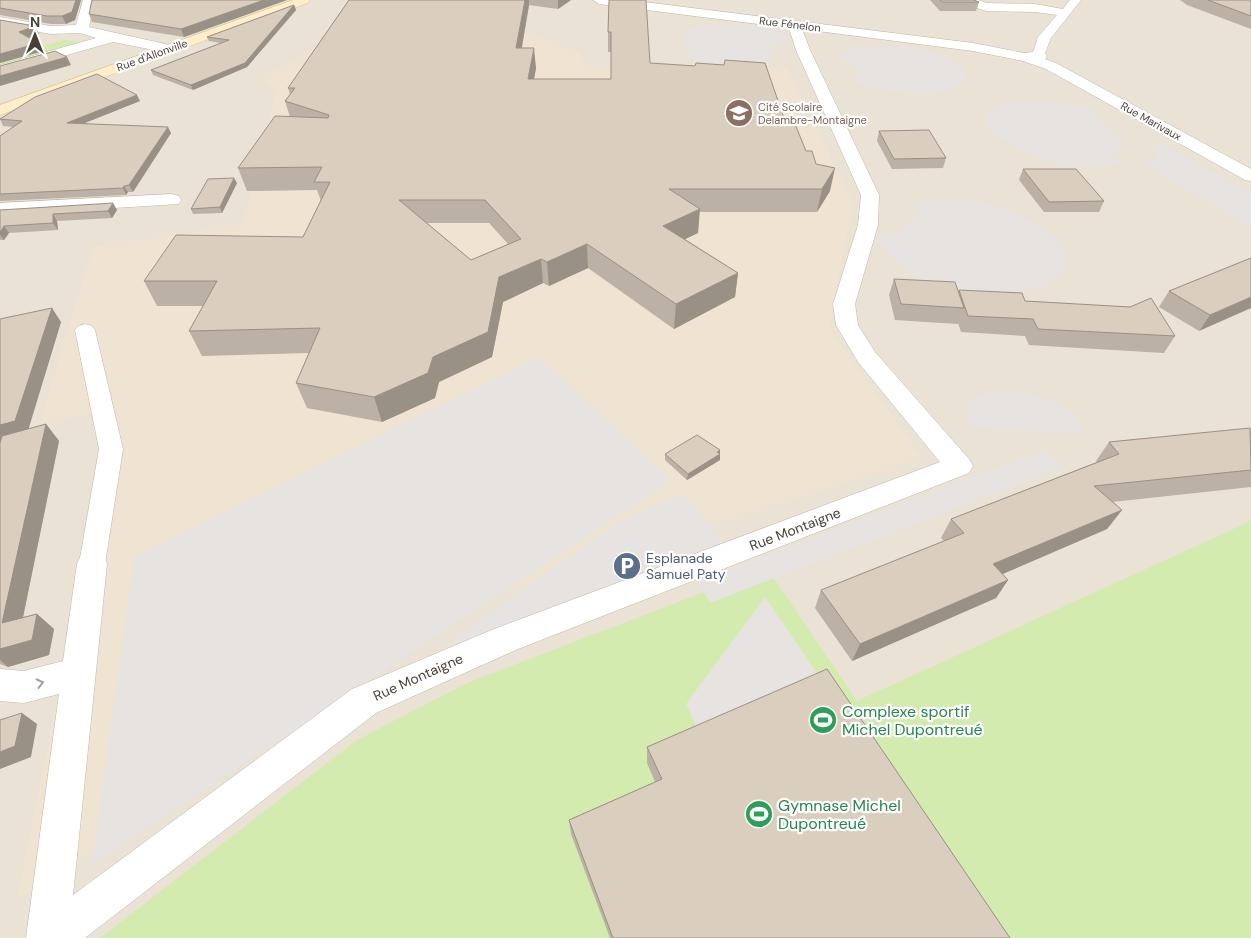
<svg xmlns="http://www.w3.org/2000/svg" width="1251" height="938" font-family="'DM Sans',sans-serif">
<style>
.residential{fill:#e9e2d5}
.education{fill:#eee4d1}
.green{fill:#d3ebae}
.parking{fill:#e6e3e0}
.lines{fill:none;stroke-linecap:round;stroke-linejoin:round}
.pedestrian-casing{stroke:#c1b7aa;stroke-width:1}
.minor-casing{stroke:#c1b7aa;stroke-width:1}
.secondary-casing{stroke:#d7c295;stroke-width:1}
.pedestrian{fill:#fff;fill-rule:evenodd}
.minor{fill:#fff;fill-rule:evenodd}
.secondary{fill:#ffeec7;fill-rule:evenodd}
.wall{fill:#bbb1a4;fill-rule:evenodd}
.shaded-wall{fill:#999086}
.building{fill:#dacebf;stroke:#999086;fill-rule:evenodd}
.oneway{stroke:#a4a09a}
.labels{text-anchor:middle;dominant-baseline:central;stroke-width:4.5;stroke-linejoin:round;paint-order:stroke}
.far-street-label{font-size:11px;fill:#484036;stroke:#fff}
.far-education-label{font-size:11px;fill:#785e54;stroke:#fff;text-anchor:start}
.street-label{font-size:14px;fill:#484036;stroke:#fff}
.service-label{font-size:14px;fill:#4e5e75;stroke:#fff;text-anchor:start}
.near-leisure-label{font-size:16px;fill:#27864d;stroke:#fff;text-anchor:start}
</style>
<rect width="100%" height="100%" fill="#f5f0e8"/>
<path class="residential" d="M0 0H1251V938H0Z"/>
<path class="education" d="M365 25 516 26 527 34 580 53 587 69 787 68 853 203 829 328 922 457 506 591 17 899 115 408 39 424 93 247 243 225 276 91 259 79Z"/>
<path class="green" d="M64 40 81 43 0 67V58Z
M1251 521V938H100L357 740 467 683 767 568 857 701Z"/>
<path class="parking" d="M710 24H742L758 26 784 35 791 42 778 43 769 55 778 59 756 64H704L684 56 690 52 685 42 687 35 680 32Z
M890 46 915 48 937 53 960 65 966 72 965 82 951 89 934 93 893 92 861 84 851 79 862 76 851 63 838 61 841 55 847 51 866 47Z
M1024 101 1064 103 1083 107 1103 115 1098 119 1122 137 1123 146 1113 156 1125 162 1094 167 1059 165 1040 159 1006 142 992 131 985 121 987 114 1005 104Z
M1163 144 1251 194V228L1142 163 1157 159 1153 146Z
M934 199 978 201 1001 207 1020 215 1047 231 1064 248 1066 262 1060 276 1044 287 995 293 968 292 941 286 916 276 888 254 881 242 877 232 901 233 920 210 911 202Z
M539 357 671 481 92 864 134 558Z
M1003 391 1025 392 1051 400 1071 413 1080 424 1084 434 969 427 968 405 981 395Z
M1044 450 1064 467 710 603 697 581Z
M685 494 731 554 463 657 456 637 626 517Z
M765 597 817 673 697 728 686 704Z"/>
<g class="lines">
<defs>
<path id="pedestrian" d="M85 324 92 326 95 330 123 449 105 564 101 572 92 575 83 572 79 564 99 449 75 330 78 326Z"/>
<path id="minor" d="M83 0H95L89 27 174 46 176 49 169 53 113 42 0 74V65L96 38 80 33 51 34 0 25V17L51 26 76 25Z
M593 0H628L973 43 1024 53 1033 52 1038 37 1057 15 1035 12 986 11 963 3 961 0H978L987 3 1035 4 1063 9 1070 0H1081L1051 38 1045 53 1047 56 1045 59 1056 63 1251 169V181L1245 180 1046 69 1023 61 973 51 802 29 810 50 879 195 878 225 855 304 858 325 875 352 969 459 973 466 969 473 518 649 376 713 85 938H26L59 694 24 703 0 701V669L24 671 63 661 77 564 81 555 92 551 103 555 107 564 73 895 352 689 494 629 940 462 858 362 836 325 833 304 858 225 861 195 796 50 789 28 599 4Z
M172 194 179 196 181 200 179 204 0 215V203Z"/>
<path id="secondary" d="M293 0H310L308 3 0 115V105Z"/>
</defs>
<use href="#pedestrian" class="pedestrian-casing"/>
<use href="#minor" class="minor-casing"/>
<use href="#secondary" class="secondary-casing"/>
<use href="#pedestrian" class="pedestrian"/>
<use href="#minor" class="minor"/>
<use href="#secondary" class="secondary"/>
</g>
<path class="wall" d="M0 0H81L75 20 66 24H51L0 15Z
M92 0H287L184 37 92 22 89 14Z
M349 0H571L558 9 529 5 522 48 536 68 534 79H611V52H608V32L609 0 650 63 786 124 806 151 816 164 830 191 817 212H699L698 233 685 239 738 273 735 297 674 329 588 268 549 286 543 283 503 302 492 357 439 382 435 398 382 422 307 408 296 383 309 353 202 356 189 331 203 306H157L144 281 303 237 321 201 317 190 247 191 238 168 290 117 285 101 290 94 288 88ZM427 223H489L508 244 471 260Z
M930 0H974L979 2 976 11H940Z
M1180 0H1251V29L1187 5Z
M294 5 296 10 247 67 193 90 153 75 151 70 221 43 209 41 207 37Z
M140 101 84 123 171 133 133 192H128L126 195 0 201V136L13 127 3 126 0 119Z
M879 131 946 158 943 168 892 169 877 141Z
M1023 169 1104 201 1099 212H1044L1019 180Z
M237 183 222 213 193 214 191 209Z
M0 210H117L112 218 57 221 58 230 9 233 4 240H0Z
M1251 258 1199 331 1159 307 1169 291Z
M894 279 959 291V290L1025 301 1175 336 1164 353 1029 345 1025 336 961 332 958 323V324L895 320 889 295Z
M0 319 61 322 28 429 46 424 59 441 23 617 37 614 54 629 49 655 8 667 0 664Z
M1251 429V487L1112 502 1122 510 1107 529 1002 574 1008 580 996 598 852 661 815 608 821 590 944 541 941 538 951 519 1097 462 1096 461 1109 442Z
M665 454H720V460L687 480 665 460Z
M647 747 1010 938H610L571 834 569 820 655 782 647 763Z"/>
<path class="shaded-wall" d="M76 0H81L75 20 66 24 62 16Z
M264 0H287L184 37 181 29Z
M525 0H529V5L518 68 516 48Z
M558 0H571L558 9Z
M294 5 296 10 247 67 193 90 191 85Z
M35 26 39 34 23 40 19 32Z
M39 43 44 51 0 63V54Z
M534 48 536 68 530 100 528 79Z
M67 57 71 65 0 86V76Z
M137 95 140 101 70 129 67 123Z
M168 127 171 133 133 192 129 185Z
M835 168 830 191 817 212 822 189Z
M234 178 237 183 222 213 220 207Z
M124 186 128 192 126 195 123 188Z
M113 203 117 210 112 218 108 211Z
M700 209 698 233 662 250 663 226Z
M53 214 57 221 58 230 53 223Z
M4 226 9 233 4 240 0 235V232Z
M587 244 588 268 549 286 547 262Z
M541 259 543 283 503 302 492 357 439 382 435 398 382 422 374 397 499 277Z
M738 273 735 297 674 329 676 304Z
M1251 297V308L1199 331 1210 315Z
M52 308 61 322 27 434 0 442V425Z
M46 424 59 441 19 637 2 623Z
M720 450V460L687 480 688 474Z
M1122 510 1107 529 982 583 993 564Z
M1008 580 996 598 852 661 860 644Z
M37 614 54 629 49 655 8 667 0 660V649Z
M22 713 37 724 31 757 0 769V752Z"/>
<path class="building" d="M0 0H76L72 12 62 16H47L0 8Z
M92 0H264L181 29 89 14Z
M349 0H525L516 48H534L528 79H611V32H608L609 0H646L650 63 695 66 696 63 724 65 725 60 765 63 786 124H795L806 151H812L816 164 835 168 822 189H669L700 209 663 226 738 273 676 304 587 244 547 262 541 259 499 277 488 332 433 357 428 373 374 397 296 383 320 328 189 331 217 281H144L176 235 303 237 330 182H314L322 167 238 168 275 116 328 118 329 115 285 101 295 88H288ZM399 200H485L521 239 471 260Z
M940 0H974L979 2H942Z
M1208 0H1251V16Z
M294 5 245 63 191 85 151 70 229 40 207 37Z
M0 20 35 26 19 32 39 43 0 54Z
M55 51 67 57 0 76V66Z
M97 74 137 95 67 123 168 127 129 185 124 186 123 188 0 194V136L22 121 0 119 35 97Z
M929 130 946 158 894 159 879 131Z
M1023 169H1076L1104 201 1049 202Z
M234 178 220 207 191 209 208 179Z
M113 203 108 211 53 214V223L4 226 0 232V210Z
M1251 258V297L1210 315 1169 291Z
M894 279 955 282 964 308 901 304Z
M959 290 1022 293 1025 301 1130 307 1151 298 1175 336 1038 329 1033 319 968 316Z
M52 308 15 421 0 425V319Z
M46 424 2 623 37 614 32 640 0 649V443L2 436Z
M1250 428 1251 470 1094 486 1122 510 993 564 1008 580 860 644 821 590 964 533 951 519 1119 454 1109 442Z
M697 435 720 450 717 452 720 454 688 474 665 454Z
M827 669 1010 938H613L569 820 662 779 647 747Z
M22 713 15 746 0 752V720Z"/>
<defs><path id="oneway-chevron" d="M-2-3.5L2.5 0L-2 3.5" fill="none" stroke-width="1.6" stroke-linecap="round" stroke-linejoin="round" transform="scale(1.25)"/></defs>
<use class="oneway" href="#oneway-chevron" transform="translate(40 683) rotate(-14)"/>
<defs>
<symbol id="university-disc" viewBox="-11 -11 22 22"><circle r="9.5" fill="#8d6e63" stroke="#fff"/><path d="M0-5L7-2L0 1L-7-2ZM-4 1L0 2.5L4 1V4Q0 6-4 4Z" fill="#fff"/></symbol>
<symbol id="parking-disc" viewBox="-11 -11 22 22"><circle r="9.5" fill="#5c6f8a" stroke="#fff"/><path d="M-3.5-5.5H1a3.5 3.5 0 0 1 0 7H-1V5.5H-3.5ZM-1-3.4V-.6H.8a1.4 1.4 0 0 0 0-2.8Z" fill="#fff"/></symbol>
<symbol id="stadium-disc" viewBox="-11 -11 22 22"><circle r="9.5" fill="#2e9e5b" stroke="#fff"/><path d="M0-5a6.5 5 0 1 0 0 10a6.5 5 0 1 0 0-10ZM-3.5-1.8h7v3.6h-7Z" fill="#fff"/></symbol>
</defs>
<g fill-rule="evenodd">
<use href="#university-disc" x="723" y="97" width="32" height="32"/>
<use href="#parking-disc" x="611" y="550" width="32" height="32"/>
<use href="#stadium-disc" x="807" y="704" width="32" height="32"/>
<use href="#stadium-disc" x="743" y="798" width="32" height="32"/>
</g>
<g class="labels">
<g class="far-street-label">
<text transform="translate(790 24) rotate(7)">Rue Fénelon</text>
<text transform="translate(152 55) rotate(-20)">Rue d'Allonville</text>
<text transform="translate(1151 121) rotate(29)">Rue Marivaux</text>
</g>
<g class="far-education-label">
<text x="758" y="107">Cité Scolaire<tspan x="758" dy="13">Delambre-Montaigne</tspan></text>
</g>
<g class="street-label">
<text transform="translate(795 529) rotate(-21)">Rue Montaigne</text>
<text transform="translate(418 677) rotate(-24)">Rue Montaigne</text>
</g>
<g class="service-label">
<text x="646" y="558">Esplanade<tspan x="646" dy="16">Samuel Paty</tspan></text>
</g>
<g class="near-leisure-label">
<text x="842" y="711">Complexe sportif<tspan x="842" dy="18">Michel Dupontreué</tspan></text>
<text x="778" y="805">Gymnase Michel<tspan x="778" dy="18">Dupontreué</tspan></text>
</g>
</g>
<g transform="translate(35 35)" stroke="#ffffff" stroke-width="4" paint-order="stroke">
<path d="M0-4L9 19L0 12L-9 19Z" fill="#484036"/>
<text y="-8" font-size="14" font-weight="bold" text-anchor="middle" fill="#484036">N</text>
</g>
</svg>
